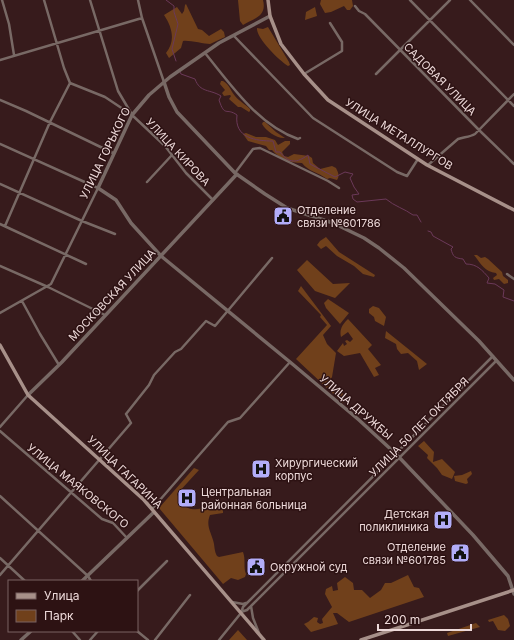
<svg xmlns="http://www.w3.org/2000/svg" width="514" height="640" font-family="Inter,sans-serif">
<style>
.green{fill:#70401b}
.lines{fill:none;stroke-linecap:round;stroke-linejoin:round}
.stream{stroke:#6b3959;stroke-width:1}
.minor{stroke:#786965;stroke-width:2.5}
.tertiary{stroke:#786965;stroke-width:3.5}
.secondary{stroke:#a79089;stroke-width:3.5}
.labels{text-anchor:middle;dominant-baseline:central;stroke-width:3;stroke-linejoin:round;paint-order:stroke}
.street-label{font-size:11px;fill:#edd9d9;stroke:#2d1213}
.poi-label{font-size:11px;fill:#edd9d9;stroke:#2d1213;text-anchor:start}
</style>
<rect width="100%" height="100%" fill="#371b1c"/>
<path class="green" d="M238 0H263C267 16 255 18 243 25L240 21Z
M321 0H352L353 6 350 10H347L344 6 331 12 325 13 320 4Z
M186 4 198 29 202 30 209 36 221 29 224 32 225 37 210 44C204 44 189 40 183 41L181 48 169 58 166 53C176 41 172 27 164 15L177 7 182 14 184 11 185 5Z
M315 7 317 16 305 20 306 12Z
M268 27 289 62 290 65 288 66C279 60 256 38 257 28L263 29Z
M221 81H223C230 85 230 90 235 96 238 100 246 105 250 109V111L249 112 241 107H238L229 99 231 96 230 95 224 96 222 93 225 90 220 84Z
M263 122H265L276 132 285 138C277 139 266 131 262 124Z
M246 133 256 137H266L275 140 278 145 285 141H290V144L282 152 284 156 288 157 294 154 309 156 312 158 313 163 320 169 332 166 336 168C338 172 340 176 337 180L330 178 327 179C318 172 309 172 302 163 290 163 280 159 272 150H269L266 146 248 141 243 134Z
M326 237 339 252 375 275 374 277 363 274 354 266 337 256 326 246 321 249 317 245 320 241Z
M474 255H477L481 258 485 257 488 259 502 272 503 276 508 280V283L504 284 499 279 494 280 493 278 497 275 496 273C485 272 481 264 474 255Z
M307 260 333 284 350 283 335 298 315 291 297 270Z
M301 286 331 326 323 335 327 344 336 353 332 377 330 380 347 398 343 403 296 359 327 325 320 317 321 315 298 291Z
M328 299 349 313 340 324 326 308 324 303Z
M373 306 379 308 386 317 384 326 375 321 374 317 369 313V309Z
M348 319 372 345 368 349 381 365 375 368 379 375 374 377 360 353 344 356 337 351 343 343 344 346 347 344 345 341 347 340 350 342 353 339 348 332 341 337C339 329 343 324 348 319Z
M386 331 427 364 419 370 417 361 408 353 401 354 397 349 396 344 385 338Z
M424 441 434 452 433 462 442 459 455 472 452 479 442 475 437 468 427 458 428 455 418 446Z
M194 468 199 470 177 494C178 497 179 499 181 502 191 516 207 506 220 503L223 508V513L210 515C206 525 210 530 213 540 215 546 214 551 217 556L219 557 243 552C246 560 243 567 246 574L245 577 238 580 231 578 223 584 159 508Z
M471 471 472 474 467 479 468 483 466 484 455 481 454 476 462 475Z
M408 575 414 587 419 588 424 597 349 622 337 613H333L338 624 311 632 304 624 308 622 314 617 318 618 317 622 320 624 323 623 322 619 332 607 325 594 326 589 332 586 333 591 338 590 337 583 345 577 353 583 354 590H362L370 598 381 590 385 583H391Z
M504 615 508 619 510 626 505 631 498 630 493 621 489 622 488 620Z
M476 623 480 627 448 636 447 633Z
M238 630 247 640H229Z"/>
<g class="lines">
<path class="stream" d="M166 0 174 6V12L178 24 172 49 176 61
M180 72 181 74 195 79C200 93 210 89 221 96L219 100C225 118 226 107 237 115 234 138 256 141 273 141L276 152H280C289 164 297 163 308 155L310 164 335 177 345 172 353 174 350 178 354 187 359 194 352 195 353 199 357 202 386 199C394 206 405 209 413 215H417L421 222
M428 231 431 232 433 236 453 247 451 249C453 257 455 258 463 259L466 264C477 264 482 270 489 278L487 283 495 284 504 290 503 297 514 301"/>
<path class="minor" d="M2 0 9 24 14 55
M44 0 64 68 70 83 105 97 132 115 165 146 186 173 213 200
M90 0 118 91 131 113
M138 0 142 18 164 82
M410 0 514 106
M470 0 514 45
M355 6 359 11 365 14 479 130 514 164
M234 36 313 118 397 172 407 176 418 159
M205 53C231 85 258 125 298 139L300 138
M0 60 142 18
M304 74 342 51V42L330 23
M376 74 450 0
M0 100 26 111 113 153
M0 144 98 188 51 284 0 313
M428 165 458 139C464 137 470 137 475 134L514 94
M235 173 253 149 260 148 328 181 339 188
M147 182 172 155
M0 184 82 221 115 234
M0 224 86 264
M5 226 50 122 70 83
M0 266 48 287 105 315
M507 274 514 279
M22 301 40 334 59 365
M0 427 28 395
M0 431 102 519 113 523 127 538
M0 496 88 576 91 581
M152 509 228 422 240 418 290 362
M0 558 25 581
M0 575 131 423 126 414 149 385 154 375 175 352 181 349 206 321 215 326 272 258
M137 591 167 561
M232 602 243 604 246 603
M251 606 253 618 259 633
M241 612 247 610 496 361
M72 631 80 640
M137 631 148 640
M90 640 98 631
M155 640 190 595
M219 640 241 613 243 607 493 356"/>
<path class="tertiary" d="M270 16 219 43 170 77 149 95 132 115 98 188 116 200 131 223 161 256 290 362 359 420 396 454 473 535 508 576 514 594
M164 82 169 97 177 112 235 173 265 194 287 208 333 223 364 238 379 248 404 268 479 341 514 380
M28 395 62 362 237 174
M82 581 154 512
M21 640 31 631"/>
<path class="secondary" d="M268 0 270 16 281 44 304 74 328 100 427 165 514 210
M0 345 28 395 144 500 264 640
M361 640 514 590"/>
</g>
<defs>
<symbol id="civic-square" viewBox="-11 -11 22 22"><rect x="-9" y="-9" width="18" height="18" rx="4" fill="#b2adf9" stroke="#2d1213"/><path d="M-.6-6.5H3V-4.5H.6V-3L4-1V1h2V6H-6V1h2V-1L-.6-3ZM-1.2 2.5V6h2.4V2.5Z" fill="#111"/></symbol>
<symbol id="hospital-square" viewBox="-11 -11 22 22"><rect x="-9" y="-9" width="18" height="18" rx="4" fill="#b2adf9" stroke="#2d1213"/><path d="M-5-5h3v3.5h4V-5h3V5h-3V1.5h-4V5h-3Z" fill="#111"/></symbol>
</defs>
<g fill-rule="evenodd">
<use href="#civic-square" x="272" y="205" width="22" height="22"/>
<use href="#hospital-square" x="250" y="458" width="22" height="22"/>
<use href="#hospital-square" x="176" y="487" width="22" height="22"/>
<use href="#hospital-square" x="432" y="509" width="22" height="22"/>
<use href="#civic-square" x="449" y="542" width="22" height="22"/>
<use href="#civic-square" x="245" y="556" width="22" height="22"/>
</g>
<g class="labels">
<g class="street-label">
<text transform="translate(440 79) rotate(45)">САДОВАЯ УЛИЦА</text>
<text transform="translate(399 134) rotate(32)">УЛИЦА МЕТАЛЛУРГОВ</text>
<text transform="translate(178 152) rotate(47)">УЛИЦА КИРОВА</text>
<text transform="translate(105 153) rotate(-64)">УЛИЦА ГОРЬКОГО</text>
<text transform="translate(112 295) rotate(-47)">МОСКОВСКАЯ УЛИЦА</text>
<text transform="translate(356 407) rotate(41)">УЛИЦА ДРУЖБЫ</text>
<text transform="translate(419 427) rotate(-45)">УЛИЦА 50 ЛЕТ ОКТЯБРЯ</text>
<text transform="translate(125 472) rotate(44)">УЛИЦА ГАГАРИНА</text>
<text transform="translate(78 486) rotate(39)">УЛИЦА МАЯКОВСКОГО</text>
</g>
<g class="poi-label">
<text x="297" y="210">Отделение<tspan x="297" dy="13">связи №601786</tspan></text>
<text x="275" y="463">Хирургический<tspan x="275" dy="13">корпус</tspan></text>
<text x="201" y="492">Центральная<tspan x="201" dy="13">районная больница</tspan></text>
<text x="429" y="514" text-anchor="end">Детская<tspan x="429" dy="13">поликлиника</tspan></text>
<text x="446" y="547" text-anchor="end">Отделение<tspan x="446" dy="13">связи №601785</tspan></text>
<text x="270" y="567">Окружной суд</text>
</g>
</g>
<rect x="8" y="580" width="130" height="52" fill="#2d1213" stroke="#7a6262"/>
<rect x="16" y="593" width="20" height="6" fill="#a79089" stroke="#7a6262"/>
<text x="44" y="600" font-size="12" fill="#edd9d9">Улица</text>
<rect x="16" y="610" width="20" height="12" fill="#70401b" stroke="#7a6262"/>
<text x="44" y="620" font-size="12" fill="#edd9d9">Парк</text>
<path d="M378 624v6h93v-6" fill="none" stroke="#edd9d9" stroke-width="2"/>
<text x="384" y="624" font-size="12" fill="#edd9d9" stroke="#2d1213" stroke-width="3" paint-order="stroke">200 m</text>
</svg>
